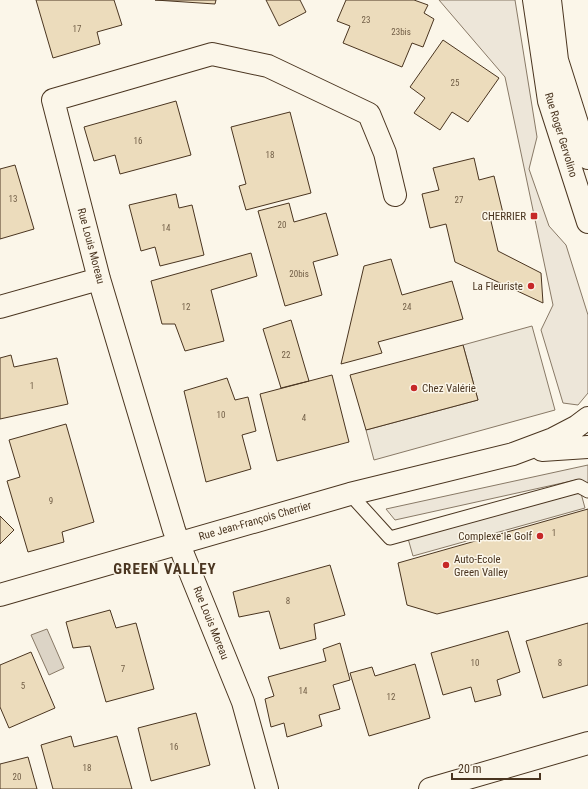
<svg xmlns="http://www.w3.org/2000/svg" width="588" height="789" font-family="'Roboto Condensed',sans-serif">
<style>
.green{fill:#ede6d9;stroke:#887966}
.parking{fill:#ede7d9;stroke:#887966}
.water{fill:#dcd4c6;stroke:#887966}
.building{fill:#ecdcbc;stroke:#4a3520}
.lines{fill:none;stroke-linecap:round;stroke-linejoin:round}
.lane-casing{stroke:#4a3520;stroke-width:15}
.street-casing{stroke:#4a3520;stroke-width:24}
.secondary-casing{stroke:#4a3520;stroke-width:24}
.primary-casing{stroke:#4a3520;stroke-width:24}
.lane{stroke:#fbf6e9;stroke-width:13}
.street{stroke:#fbf6e9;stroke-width:22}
.secondary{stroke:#fbf6e9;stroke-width:22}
.primary{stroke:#fbf6e9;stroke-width:22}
.poi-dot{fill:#c62828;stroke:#fbf6e9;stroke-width:1.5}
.labels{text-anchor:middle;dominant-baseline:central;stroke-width:3;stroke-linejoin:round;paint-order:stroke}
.number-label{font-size:9px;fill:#725f47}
.street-label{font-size:11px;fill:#4a3520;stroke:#fbf6e9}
.poi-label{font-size:11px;fill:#4a3520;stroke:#fbf6e9;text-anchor:end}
.district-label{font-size:15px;font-weight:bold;letter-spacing:1px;fill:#4a3520;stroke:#fbf6e9}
</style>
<rect width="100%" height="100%" fill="#fbf6e9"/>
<path class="green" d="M439 0H515L537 137 529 169 549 226 566 245 588 315V393L578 405 563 403 541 330 553 305 505 77Z
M588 465V484L576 480 395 520 386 509Z"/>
<path class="parking" d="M532 326 555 410 374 460 366 430 478 400 463 345Z
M579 486 585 508 413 556 407 535Z"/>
<path class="water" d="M47 629 64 668 49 675 31 635Z"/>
<path class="building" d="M36 0H114L122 25 97 32 100 44 53 58Z
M155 0H216L215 4Z
M266 0H300L306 12 279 26Z
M346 0H414L428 5 424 13 434 19 423 47 412 43 402 67 343 43 350 26 337 21Z
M443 40 499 78 468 122 452 112 440 130 414 113 425 98 410 87Z
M176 101 191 155 120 174 115 155 94 161 84 127Z
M290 112 311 193 246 210 239 186 246 184 231 127Z
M474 158 479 180 494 176 503 213 490 217 498 251 541 273 543 303 455 262 446 224 430 228 422 194 439 190 433 168Z
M15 165 34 229 0 239V169Z
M176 194 179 208 192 205 204 255 160 266 155 247 141 251 129 205Z
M289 203 294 222 326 213 338 255 313 262 322 295 285 306 258 211Z
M251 253 257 276 211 290 224 341 185 351 175 324H162L151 281Z
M391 259 402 295 452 281 463 319 378 342 382 353 341 364 364 266Z
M291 320 309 381 281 388 263 329Z
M463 345 478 400 366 430 350 375Z
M11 355 14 367 57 358 68 404 0 419V358Z
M332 375 349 442 277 461 260 394Z
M227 378 235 400 248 397 256 431 242 435 251 469 206 482 184 391Z
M66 424 94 522 62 532 64 542 28 552 7 481 20 477 9 440Z
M588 509V576L437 614 407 605 398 563Z
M0 516 14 530 0 544Z
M330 565 345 615 314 624 316 639 280 649 269 611 239 617 233 592Z
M110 610 116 628 136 623 154 689 106 702 90 646 73 648 66 622Z
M588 623V685L543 698 526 641Z
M508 631 520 672 497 680 501 695 475 702 471 687 443 695 431 653Z
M340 643 350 680 333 685 340 709 319 715 322 726 287 737 284 723 271 727 265 699 274 696 268 677 326 661 323 649Z
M31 652 55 708 9 728 0 707V665Z
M415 664 430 718 369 736 350 673 372 667 375 676Z
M196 713 210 765 151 781 138 728Z
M71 736 74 747 117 736 132 789H53L41 745Z
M28 757 37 789H0V764Z"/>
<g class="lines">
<defs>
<path id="lane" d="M350 494 390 538 579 486 588 491"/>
<path id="street" d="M0 307 99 279
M267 789 243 702 184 557 174 530 99 279 53 100 212 54 268 66 369 114 385 153 395 195
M430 789 588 743"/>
<path id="secondary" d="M542 450 588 447
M0 595 350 494 513 454 553 439 576 427 588 418"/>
<path id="primary" d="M534 0 549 101 588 222
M550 0 557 60 588 158"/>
</defs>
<use href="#lane" class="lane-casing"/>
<use href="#street" class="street-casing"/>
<use href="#secondary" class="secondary-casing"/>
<use href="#primary" class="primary-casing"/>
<use href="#lane" class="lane"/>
<use href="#street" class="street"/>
<use href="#secondary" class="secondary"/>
<use href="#primary" class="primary"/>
</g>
<g class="poi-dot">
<rect x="530" y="212" width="8" height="8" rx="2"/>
<circle cx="531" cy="286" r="4"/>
<circle cx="414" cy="388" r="4"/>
<circle cx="540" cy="536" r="4"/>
<circle cx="446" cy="565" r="4"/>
</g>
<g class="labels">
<g class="number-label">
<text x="366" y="20">23</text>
<text x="77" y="29">17</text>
<text x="401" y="32">23bis</text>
<text x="455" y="83">25</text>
<text x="138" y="141">16</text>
<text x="270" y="155">18</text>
<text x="13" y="199">13</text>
<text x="459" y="200">27</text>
<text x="282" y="225">20</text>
<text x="166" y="228">14</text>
<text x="299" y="274">20bis</text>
<text x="186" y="307">12</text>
<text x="407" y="307">24</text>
<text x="286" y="355">22</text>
<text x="32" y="386">1</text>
<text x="221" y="415">10</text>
<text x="304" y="418">4</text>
<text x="51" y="501">9</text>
<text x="554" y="533">1</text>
<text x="288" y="601">8</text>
<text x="475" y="663">10</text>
<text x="560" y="663">8</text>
<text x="123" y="669">7</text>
<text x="23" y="686">5</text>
<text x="303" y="691">14</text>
<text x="391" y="697">12</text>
<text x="174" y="747">16</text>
<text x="87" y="768">18</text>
<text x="17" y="777">20</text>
</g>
<g class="street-label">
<text transform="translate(561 135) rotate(73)">Rue Roger Gervolino</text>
<text transform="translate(91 246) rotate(75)">Rue Louis Moreau</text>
<text transform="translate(255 521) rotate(-16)">Rue Jean-François Cherrier</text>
<text transform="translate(211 623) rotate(68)">Rue Louis Moreau</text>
</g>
<g class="poi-label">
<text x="526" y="216">CHERRIER</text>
<text x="523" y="286">La Fleuriste</text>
<text x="422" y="388" text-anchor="start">Chez Valérie</text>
<text x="532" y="536">Complexe le Golf</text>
<text x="454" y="559" text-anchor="start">Auto-Ecole<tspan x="454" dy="13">Green Valley</tspan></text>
</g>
<g class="district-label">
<text x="165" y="569">GREEN VALLEY</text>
</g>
</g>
<path d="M452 773v6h88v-6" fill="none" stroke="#4a3520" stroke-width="2"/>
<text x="458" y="773" font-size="12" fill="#4a3520" stroke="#fbf6e9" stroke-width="3" paint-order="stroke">20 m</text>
</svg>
